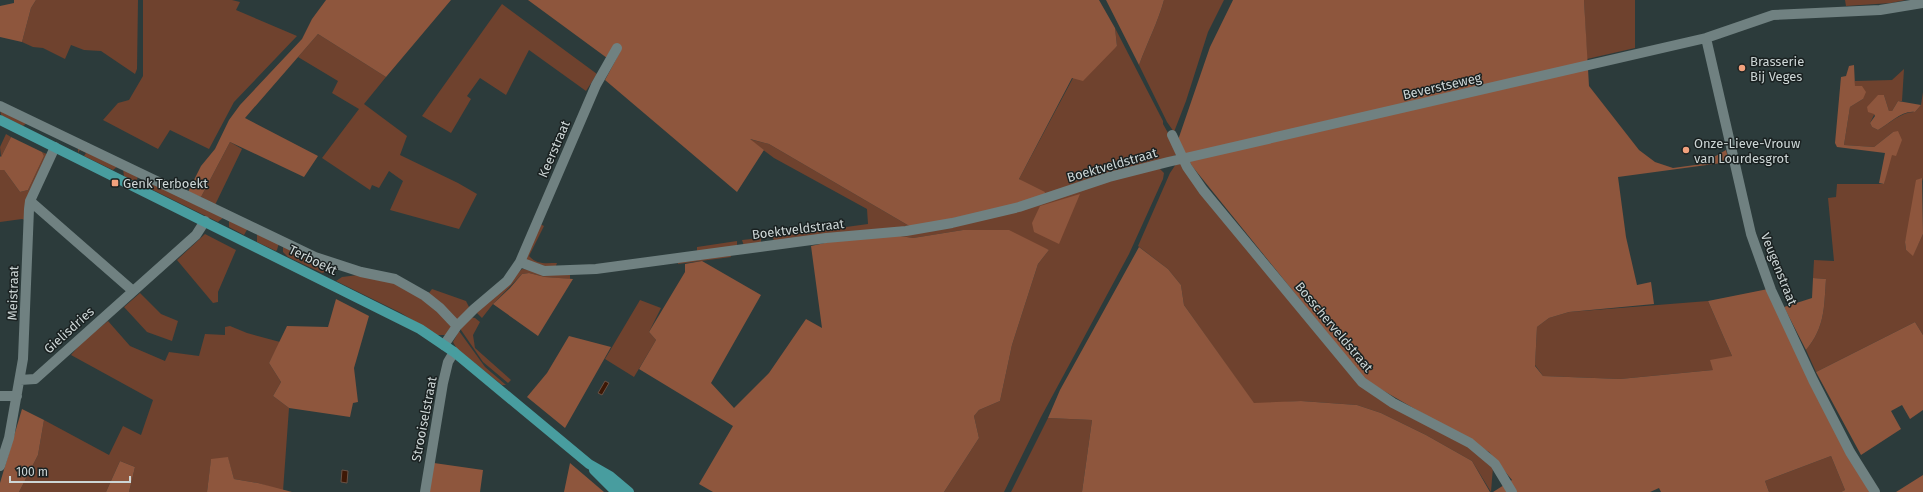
<svg xmlns="http://www.w3.org/2000/svg" width="1923" height="492" font-family="'Fira Sans',sans-serif">
<style>
.green{fill:#6f422e}
.forest{fill:#8e563d}
.water{fill:#3e1805;stroke:#695144}
.lines{fill:none;stroke-linecap:round;stroke-linejoin:round}
.minor{stroke:#708181;stroke-width:10}
.major{stroke:#489d9f;stroke-width:10}
.poi-dot{fill:#f1a17d;stroke:#1a2121;stroke-width:1.5}
.labels{text-anchor:middle;dominant-baseline:central;stroke-width:3;stroke-linejoin:round;paint-order:stroke}
.poi-label{font-size:13px;fill:#cdd6d6;stroke:#1a2121;text-anchor:start}
.street-label{font-size:13px;fill:#cdd6d6;stroke:#1a2121}
</style>
<rect width="100%" height="100%" fill="#2c3b3b"/>
<path class="green" d="M36 0H138L137 69 135 74 101 51 84 50 71 45 65 59 43 48 33 47 22 42 31 8Z
M143 0H232L240 2 236 10 297 36 234 102 209 149 170 130 158 149 103 120 118 103 129 100 143 76Z
M1164 0H1224L1208 32 1186 101 1174 132 1167 122 1139 65C1147 43 1158 22 1164 0Z
M1584 0H1635V48L1587 59Z
M1845 0H1906L1891 3 1846 6Z
M502 4 597 74 586 91 529 50 506 95 480 78 467 96 471 99 451 133 422 116Z
M1115 28 1163 121V124L1180 154 1044 196 1019 179 1073 78 1117 46Z
M318 34 386 77 364 104 407 136 400 155 458 183 477 194 459 229 390 210 403 181 389 171 379 188 372 185 370 190 322 158 359 109 332 93 338 81 298 57Z
M1904 69 1902 101H1898L1892 111H1889L1884 95 1870 123 1872 127 1878 130C1889 124 1902 111 1915 112L1921 105 1923 92V178L1905 242 1906 250 1913 255 1923 234V335L1915 322 1816 372 1806 350C1825 327 1824 308 1826 279L1813 278 1814 260 1834 261 1828 198 1836 197 1837 184H1884L1893 132 1874 147 1844 145 1850 107 1863 99 1855 87V81L1892 80Z
M0 109 28 122 23 126 1 115Z
M6 134 11 137 1 157 0 147Z
M749 139 769 144 911 227 774 242 773 237 868 224 867 209 774 158Z
M230 142 242 149 215 205 201 197Z
M78 147 118 166 113 170 84 156 86 153 80 150 78 153Z
M42 152 49 155 25 220 22 219 0 222V170H4L20 192 28 190 44 156Z
M1176 164H1181L1356 382 1377 398 1469 447 1493 467 1491 492 1472 461 1426 435 1381 413 1357 405 1301 401 1254 404 1184 305 1181 285 1168 269 1138 246 1170 173Z
M1159 168 1164 173 1163 179 1129 254 1041 417 1004 492H944L979 438 974 416 979 410 1000 401 1012 345 1038 264 1049 250 963 230 913 238 894 235Z
M123 169 138 175 137 180 135 182 124 176Z
M145 180 224 217 218 222 151 189 145 184Z
M229 220 248 228 244 235 229 227Z
M540 224 544 226 529 256C537 265 546 263 557 263L555 268H550L526 260Z
M257 233 279 243 277 250 276 251 257 242Z
M205 234 236 250 218 292V302L213 303 177 260Z
M761 238V243L744 246 742 240Z
M737 241V247L697 252V247Z
M283 246 330 267 329 271 322 273 288 257 283 252Z
M730 254 731 257 678 264V261Z
M522 269 570 273V279L545 277 529 273 522 274 493 304 482 318 476 312Z
M358 275 392 281 438 309 453 328 447 335H437L401 313 336 281 342 277Z
M432 289 466 301 470 309 458 322 429 293Z
M140 293 161 314 178 321 172 341 147 332 124 307Z
M640 300 661 308 649 332 656 340 634 377 605 359Z
M1708 301 1732 356 1713 370 1620 379 1543 376 1535 365 1537 327 1549 318 1569 312Z
M470 317 475 318 480 322 473 335 475 348 511 380 508 383 483 362 461 330V328Z
M108 321 130 346 165 361 169 352 199 356 205 334 225 335V327L230 326 247 333 280 342 269 363 281 382 273 396 289 408 283 491 258 483 234 479 228 458 211 460 207 492H129L135 467 120 461 106 492H19L38 455 44 420 109 455 123 426 141 435 153 400 71 355 83 341Z
M459 331 485 367 506 385H502L457 349 453 342Z
M1048 418 1092 420 1082 492H1011Z
M1831 456 1845 490 1841 492H1769L1765 481Z"/>
<path class="forest" d="M14 0H36L31 8 22 42 0 37V6L14 3Z
M326 0H451L386 77 318 34 245 118 318 156 304 177 230 142 201 197 188 192 201 166 215 149 229 120 240 105 302 39 312 19Z
M528 0H1099L1115 28 1117 46 1083 81 1072 78 1019 179 1045 192 1044 196 1007 207 911 227 769 144 750 139 764 150 737 192 605 80 620 52 607 58Z
M1106 0H1164C1158 22 1147 43 1139 65Z
M1233 0H1584L1589 86 1639 150 1655 162 1673 168 1702 164 1726 150 1729 162 1618 177 1626 237 1637 285 1651 282 1654 304 1569 312 1549 318 1537 327 1535 366 1543 376 1620 379 1713 370 1710 360 1732 356 1708 301 1768 289 1870 492H1841L1845 490 1831 456 1765 481 1769 492H1661L1659 488 1650 492H1493L1512 480 1489 452 1365 380 1192 166 1178 140 1210 47Z
M1854 65 1855 86H1862L1866 92 1863 99 1850 107 1844 145 1874 147 1893 132 1898 131 1902 140 1896 156 1892 155 1884 184 1879 183 1885 153 1837 147 1835 143 1841 77 1846 76 1849 66Z
M1878 95H1884L1889 111H1892L1898 101 1921 105 1915 112C1902 110 1889 124 1878 130L1872 127 1870 123 1875 116 1874 114 1868 112 1867 107Z
M11 137 42 152 44 156 28 190 20 192 4 170H0V156L1 157Z
M1922 178 1923 234 1913 256 1906 250 1905 242 1916 180Z
M1080 194 1059 244 1034 232 1032 223 1040 206Z
M963 230H1009L1049 250 1038 264 1012 345 1000 401 979 410 974 416 979 438 944 492H713L699 484 733 426 639 369 656 340 649 332 685 272V264L702 261 761 295 711 383 734 408 769 373 806 319 822 328 811 246 843 239 894 235 913 238Z
M1139 247 1168 269 1181 285 1184 305 1254 403 1301 401 1357 405 1381 413 1426 435 1472 461 1490 492H1082L1092 420 1048 418 1060 390Z
M529 273 545 277 573 279 538 336 493 304 510 288 522 274Z
M1813 278 1826 279C1824 308 1825 327 1806 350L1784 307 1812 298Z
M336 299 369 316 354 368 358 402 353 403 350 417 289 408 273 396 281 382 269 363 287 326 328 327Z
M1915 322 1923 335V410L1910 419 1902 405 1891 411 1901 429 1861 455 1816 372Z
M569 336 611 347 565 428 527 397 547 373Z
M22 409 44 420 38 455 19 492H0V483Z
M228 457 234 479 258 483 292 492H207L211 459Z
M120 461 135 467 129 492H106Z
M434 463 483 470 480 492H429Z
M570 463 604 492H564Z
M1923 475V492H1896Z"/>
<path class="water" d="M605 381 609 383 602 395 598 393Z
M342 470 348 471 347 483 341 482Z"/>
<g class="lines">
<path class="minor" d="M1706 38 1751 234 1771 290 1813 380 1850 452 1875 492
M0 106 315 257 361 272 395 279 425 296 440 308 457 326
M1172 135 1187 167 1203 190 1362 382 1393 403 1470 443 1495 464 1512 492
M30 201 133 291
M520 262 544 271 596 269 826 238 906 231 952 223 1019 207 1109 177 1168 162 1706 38 1773 15 1880 10 1923 3
M444 345 457 326 474 309 507 281 520 262 596 85 617 48
M20 380 35 379 196 235 205 221
M0 396H17
M0 466 9 438 23 359 29 209 30 201 55 147
M425 492 443 383 448 362 454 352"/>
<path class="major" d="M0 120 420 329 454 352 589 464 610 476 629 492
M594 470 616 492"/>
</g>
<g class="poi-dot">
<circle cx="1742" cy="68" r="4"/>
<circle cx="1686" cy="150" r="4"/>
<rect x="111" y="179" width="8" height="8" rx="2"/>
</g>
<g class="labels">
<g class="poi-label">
<text x="1750" y="61">Brasserie<tspan x="1750" dy="15">Bij Veges</tspan></text>
<text x="1694" y="143">Onze-Lieve-Vrouw<tspan x="1694" dy="15">van Lourdesgrot</tspan></text>
<text x="123" y="183">Genk Terboekt</text>
</g>
<g class="street-label">
<text transform="translate(1442 86) rotate(-13)">Beverstseweg</text>
<text transform="translate(554 149) rotate(-67)">Keerstraat</text>
<text transform="translate(1112 165) rotate(-16)">Boektveldstraat</text>
<text transform="translate(798 229) rotate(-7)">Boektveldstraat</text>
<text transform="translate(313 260) rotate(26)">Terboekt</text>
<text transform="translate(1779 269) rotate(68)">Veugenstraat</text>
<text transform="translate(13 293) rotate(-88)">Meistraat</text>
<text transform="translate(1334 327) rotate(50)">Bosscherveldstraat</text>
<text transform="translate(69 330) rotate(-42)">Gielisdries</text>
<text transform="translate(424 419) rotate(-79)">Strooiselstraat</text>
</g>
</g>
<path d="M10 476v6h120v-6" fill="none" stroke="#cdd6d6" stroke-width="2"/>
<text x="16" y="476" font-size="12" fill="#cdd6d6" stroke="#1a2121" stroke-width="3" paint-order="stroke">100 m</text>
</svg>
